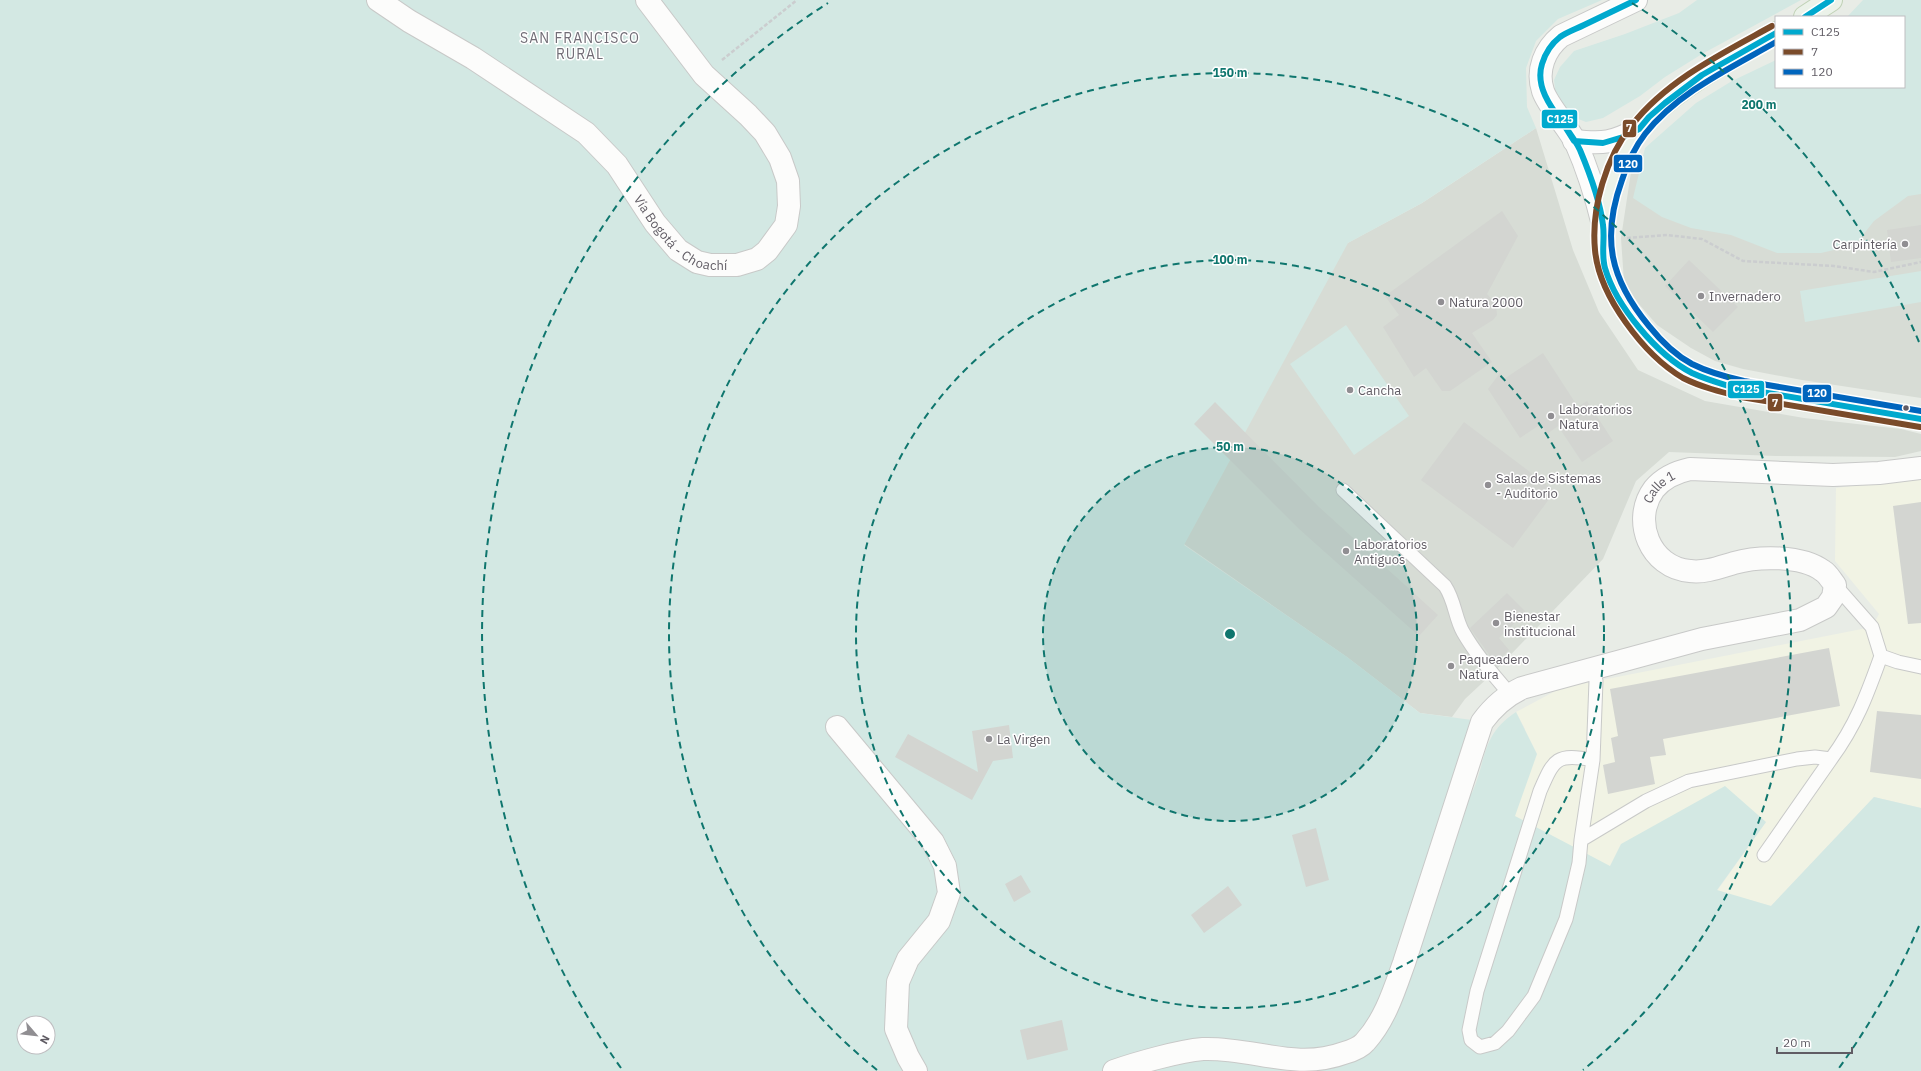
<svg xmlns="http://www.w3.org/2000/svg" width="1921" height="1071" font-family="'IBM Plex Sans',sans-serif">
<style>
.education{fill:#d7dcd5}
.medical{fill:#f1f3e4}
.green{fill:#d3e8e3;fill-rule:evenodd}
.building{fill:#d3d5d1}
.lines{fill:none;stroke-linecap:round;stroke-linejoin:round}
.service-casing{stroke:#c8c9c8;stroke-width:15}
.minor-casing{stroke:#c8c9c8;stroke-width:24}
.secondary-casing{stroke:#c8c9c8;stroke-width:24}
.primary-casing{stroke:#c0d2b6;stroke-width:24}
.path{stroke:#cbcdcf;stroke-width:2.5;stroke-dasharray:4 2;stroke-linecap:butt}
.service{stroke:#fcfcfb;stroke-width:13}
.minor{stroke:#fcfcfb;stroke-width:22}
.secondary{stroke:#fcfcfb;stroke-width:22}
.primary{stroke:#ebf2e9;stroke-width:22}
.bus-1-casing{stroke:#fff;stroke-width:9}
.bus-2-casing{stroke:#fff;stroke-width:9}
.bus-3-casing{stroke:#fff;stroke-width:9}
.bus-1{stroke:#00a9ce;stroke-width:6}
.bus-2{stroke:#7a4b2a;stroke-width:6}
.bus-3{stroke:#0065bd;stroke-width:6}
.ring{fill:none;stroke:#0f766e;stroke-width:2;stroke-dasharray:7 5}
.poi-dot{fill:#908e92;stroke:#fff;stroke-width:1.5}
.bus-dot{fill:#605c64;stroke:#fff;stroke-width:1.5}
.labels{text-anchor:middle;dominant-baseline:central;stroke-width:3;stroke-linejoin:round;paint-order:stroke}
.street-label{font-size:13px;fill:#605c64;stroke:#fff}
.poi-label{font-size:13px;fill:#605c64;stroke:#fff;text-anchor:start}
.neighbourhood-label{font-size:14px;letter-spacing:1px;fill:#716d76;stroke:#fff}
.centre{fill:#0f766e;stroke:#fff;stroke-width:2}
.ring-label{font-size:12px;text-anchor:middle;font-weight:bold;fill:#0f766e;stroke:#fff;stroke-width:3;stroke-linejoin:round;paint-order:stroke}
.line-badge{stroke:#fff;stroke-width:1.5}
.badge-label{font-size:11px;text-anchor:middle;font-weight:bold;fill:#fff}
</style>
<rect width="100%" height="100%" fill="#e8ece6"/>
<path class="education" d="M1921 110V398L1802 380 1743 369 1715 361 1691 348 1657 325 1638 303 1624 282 1621 238 1631 172 1717 168Z
M1536 128 1573 250 1599 312 1638 370 1705 401 1804 418 1901 429 1921 434V451L1895 457 1776 456 1669 452 1636 481 1603 559 1494 672 1465 699 1452 717 1420 713 1347 657 1145 517 1288 275 1422 203Z"/>
<path class="medical" d="M1921 477V808L1874 797 1771 906 1717 891 1766 822 1603 881 1439 1042 1525 729 1516 712 1561 688 1872 627 1879 614 1835 561 1836 488Z"/>
<path class="green" d="M0 0H1602L1558 19 1536 41 1526 68 1527 107 1536 128 1422 203 1348 243 1184 545 1347 657 1420 713 1472 720 1452 782 1472 793C1487 759 1481 735 1516 712L1537 754 1515 816 1610 866 1621 844 1725 786 1766 822 1717 890 1771 906 1874 797 1921 808V1071H0ZM24 1023H48V1047H24Z
M1697 0H1801L1702 54 1665 77 1640 96 1603 118 1586 122 1571 116 1556 98 1554 80 1560 67 1574 51 1625 34 1679 13Z
M1863 0H1921V194L1908 196 1874 221 1855 245 1821 253H1777L1731 235 1691 228 1662 217 1633 198 1645 148 1696 103 1732 81 1776 60V87H1904V17H1847Z
M1921 271V302L1805 322 1800 291Z
M1346 325 1409 416 1354 455 1290 364Z"/>
<path class="building" d="M1502 211 1518 236 1487 294 1496 304 1497 315 1493 320 1472 333 1492 362 1450 391H1442L1426 368 1414 377 1383 327 1399 315 1385 296Z
M1921 225V258L1891 262 1887 230Z
M1689 260 1738 307 1713 332 1665 286Z
M1543 353 1578 407 1587 401 1613 441 1582 462 1558 426 1547 434 1541 424 1520 438 1488 389 1500 373 1504 379Z
M1215 402 1319 507 1438 615 1419 636 1298 528 1194 424Z
M1464 422 1555 491 1513 548 1421 480Z
M1921 502V623L1908 624 1893 506Z
M1507 593 1526 612 1499 638 1509 650 1495 663 1470 628Z
M1829 648 1840 706 1663 739 1666 755 1650 757 1655 784 1608 794 1603 765 1615 762 1611 738 1618 736 1610 689Z
M1877 711 1921 715V779L1870 772Z
M1009 725 1013 758 993 761 972 800 895 757 908 734 978 772 972 731Z
M1316 828 1329 880 1306 887 1292 835Z
M1021 875 1031 892 1014 902 1005 884Z
M1228 886 1242 905 1204 933 1191 915Z
M1062 1020 1068 1050 1027 1060 1020 1030Z"/>
<g class="lines">
<defs>
<path id="service" d="M1343 490 1445 586C1455 601 1455 618 1463 632 1475 653 1494 676 1510 694
M1835 585 1872 627 1881 656 1898 662 1921 667
M1593 668 1596 681 1593 760 1581 840 1579 863 1566 919 1534 996 1508 1031 1495 1043 1480 1047 1471 1040 1469 1030 1477 991 1540 791C1554 759 1556 753 1593 760
M1831 759C1856 725 1867 695 1881 656
M1581 840 1646 801 1689 781 1797 759 1815 757 1831 759 1764 855"/>
<g id="minor">
<path d="M837 727 933 842 945 866 949 893 939 921 908 959 898 982 896 1029 908 1057 916 1071"/>
<path id="s1" d="M1114 1071C1137 1063 1179 1051 1203 1049 1252 1047 1295 1071 1344 1053 1351 1051 1360 1048 1365 1042 1385 1020 1394 991 1404 963L1482 722C1493 707 1505 696 1522 688L1702 639 1800 620 1826 607 1833 597 1835 585C1831 580 1828 574 1823 571 1802 555 1758 556 1734 563 1720 567 1705 573 1690 571 1650 568 1631 520 1654 489 1664 477 1676 472 1690 469L1833 475 1879 473 1921 468"/>
</g>
<g id="secondary">
<path id="s2" d="M378 0 409 21 473 58 586 133 617 165 655 223 678 250 697 262 710 265H737L757 259 767 251 786 225 789 206 788 181 780 158 765 133 748 115 704 75 647 0"/>
<path d="M1574 141C1604 144 1612 143 1639 129"/>
<path d="M1603 225C1596 196 1588 170 1576 143 1568 127 1548 106 1543 91 1536 70 1545 49 1561 36L1636 0"/>
</g>
<path id="primary" d="M1805 17 1831 0
M1776 33C1732 58 1686 81 1649 117 1618 147 1592 224 1606 267 1618 304 1654 353 1688 371 1723 388 1761 392 1798 399 1839 406 1880 413 1921 419"/>
</defs>
<use href="#service" class="service-casing"/>
<use href="#minor" class="minor-casing"/>
<use href="#secondary" class="secondary-casing"/>
<use href="#primary" class="primary-casing"/>
<path class="path" d="M722 60 797 0
M1627 238 1667 235 1702 239 1743 261 1834 266 1874 272 1921 262"/>
<use href="#service" class="service"/>
<use href="#minor" class="minor"/>
<use href="#secondary" class="secondary"/>
<use href="#primary" class="primary"/>
<defs>
<path id="bus-1" d="M1636 0C1619 8 1601 17 1584 25 1576 29 1567 32 1560 37 1551 44 1545 54 1542 64 1532 96 1568 124 1580 150 1590 174 1600 200 1603 225 1605 239 1601 254 1605 268 1616 306 1657 355 1692 373 1705 379 1719 383 1732 387L1921 419
M1805 17 1831 0
M1557 114 1574 141 1603 143 1623 137 1639 129 1649 117 1665 103 1702 75 1776 33"/>
<path id="bus-2" d="M1772 26C1723 53 1667 80 1632 125 1606 157 1591 208 1595 250 1599 296 1644 355 1683 378 1701 387 1721 392 1741 397L1920 427"/>
<path id="bus-3" d="M1776 42C1731 68 1678 92 1645 134 1635 147 1627 164 1622 180 1601 238 1610 279 1649 326 1661 341 1675 355 1692 364 1708 372 1726 377 1744 381L1921 411"/>
</defs>
<use href="#bus-1" class="bus-1-casing"/>
<use href="#bus-2" class="bus-2-casing"/>
<use href="#bus-3" class="bus-3-casing"/>
<use href="#bus-1" class="bus-1"/>
<use href="#bus-2" class="bus-2"/>
<use href="#bus-3" class="bus-3"/>
</g>
<circle cx="1230" cy="634" r="187" fill="#0f766e" fill-opacity=".12"/>
<g class="ring">
<circle cx="1230" cy="634" r="187"/>
<circle cx="1230" cy="634" r="374"/>
<path d="M877 1070A561 561 0 1 1 1583 1070"/>
<path d="M1919 926A748 748 0 0 1 1839 1068M621 1068A748 748 0 0 1 828 3M1632 3A748 748 0 0 1 1919 342"/>
</g>
<g class="poi-dot">
<circle cx="1905" cy="244" r="4"/>
<circle cx="1701" cy="296" r="4"/>
<circle cx="1441" cy="302" r="4"/>
<circle cx="1350" cy="390" r="4"/>
<circle cx="1551" cy="416" r="4"/>
<circle cx="1488" cy="485" r="4"/>
<circle cx="1346" cy="551" r="4"/>
<circle cx="1496" cy="623" r="4"/>
<circle cx="1451" cy="666" r="4"/>
<circle cx="989" cy="739" r="4"/>
</g>
<circle class="bus-dot" cx="1906" cy="408" r="3.5"/>
<g class="labels">
<g class="street-label">
<text stroke="none"><textPath href="#s2" startOffset="389">Vía Bogotá - Choachí</textPath></text>
<text stroke="none"><textPath href="#s1" startOffset="1262">Calle 1</textPath></text>
</g>
<g class="poi-label">
<text x="1897" y="244" text-anchor="end">Carpintería</text>
<text x="1709" y="296">Invernadero</text>
<text x="1449" y="302">Natura 2000</text>
<text x="1358" y="390">Cancha</text>
<text x="1559" y="409">Laboratorios<tspan x="1559" dy="15">Natura</tspan></text>
<text x="1496" y="478">Salas de Sistemas<tspan x="1496" dy="15">- Auditorio</tspan></text>
<text x="1354" y="544">Laboratorios<tspan x="1354" dy="15">Antiguos</tspan></text>
<text x="1504" y="616">Bienestar<tspan x="1504" dy="15">institucional</tspan></text>
<text x="1459" y="659">Paqueadero<tspan x="1459" dy="15">Natura</tspan></text>
<text x="997" y="739">La Virgen</text>
</g>
<g class="neighbourhood-label">
<text x="580" y="38">SAN FRANCISCO<tspan x="580" dy="16">RURAL</tspan></text>
</g>
</g>
<circle cx="1230" cy="634" r="6" class="centre"/>
<g class="ring-label">
<text x="1230" y="77">150 m</text>
<text x="1759" y="109">200 m</text>
<text x="1230" y="264">100 m</text>
<text x="1230" y="451">50 m</text>
</g>
<g class="line-badge">
<rect x="1541" y="109" width="37" height="20" rx="4" fill="#00a9ce"/>
<rect x="1622" y="119" width="15" height="19" rx="4" fill="#7a4b2a"/>
<rect x="1613" y="154" width="30" height="19" rx="4" fill="#0065bd"/>
<rect x="1727" y="380" width="38" height="19" rx="4" fill="#00a9ce"/>
<rect x="1802" y="384" width="30" height="19" rx="4" fill="#0065bd"/>
<rect x="1767" y="393" width="16" height="19" rx="4" fill="#7a4b2a"/>
</g>
<g class="badge-label">
<text x="1560" y="123">C125</text>
<text x="1629" y="132">7</text>
<text x="1628" y="168">120</text>
<text x="1746" y="393">C125</text>
<text x="1817" y="397">120</text>
<text x="1775" y="407">7</text>
</g>
<rect x="1775" y="16" width="130" height="72" fill="#ffffff" stroke="#bfbec1"/>
<rect x="1783" y="29" width="20" height="6" fill="#00a9ce" stroke="#bfbec1"/>
<text x="1811" y="36" font-size="12" fill="#605c64">C125</text>
<rect x="1783" y="49" width="20" height="6" fill="#7a4b2a" stroke="#bfbec1"/>
<text x="1811" y="56" font-size="12" fill="#605c64">7</text>
<rect x="1783" y="69" width="20" height="6" fill="#0065bd" stroke="#bfbec1"/>
<text x="1811" y="76" font-size="12" fill="#605c64">120</text>
<g transform="translate(36 1035) rotate(118)"><circle r="19" fill="#ffffff" stroke="#bfbec1"/>
<path d="M0-3L7 15L0 10L-7 15Z" fill="#908e92"/>
<text y="-6" font-size="11" font-weight="bold" text-anchor="middle" fill="#605c64">N</text>
</g>
<path d="M1777 1047v6h75v-6" fill="none" stroke="#605c64" stroke-width="2"/>
<text x="1783" y="1047" font-size="12" fill="#605c64" stroke="#ffffff" stroke-width="3" paint-order="stroke">20 m</text>
</svg>
